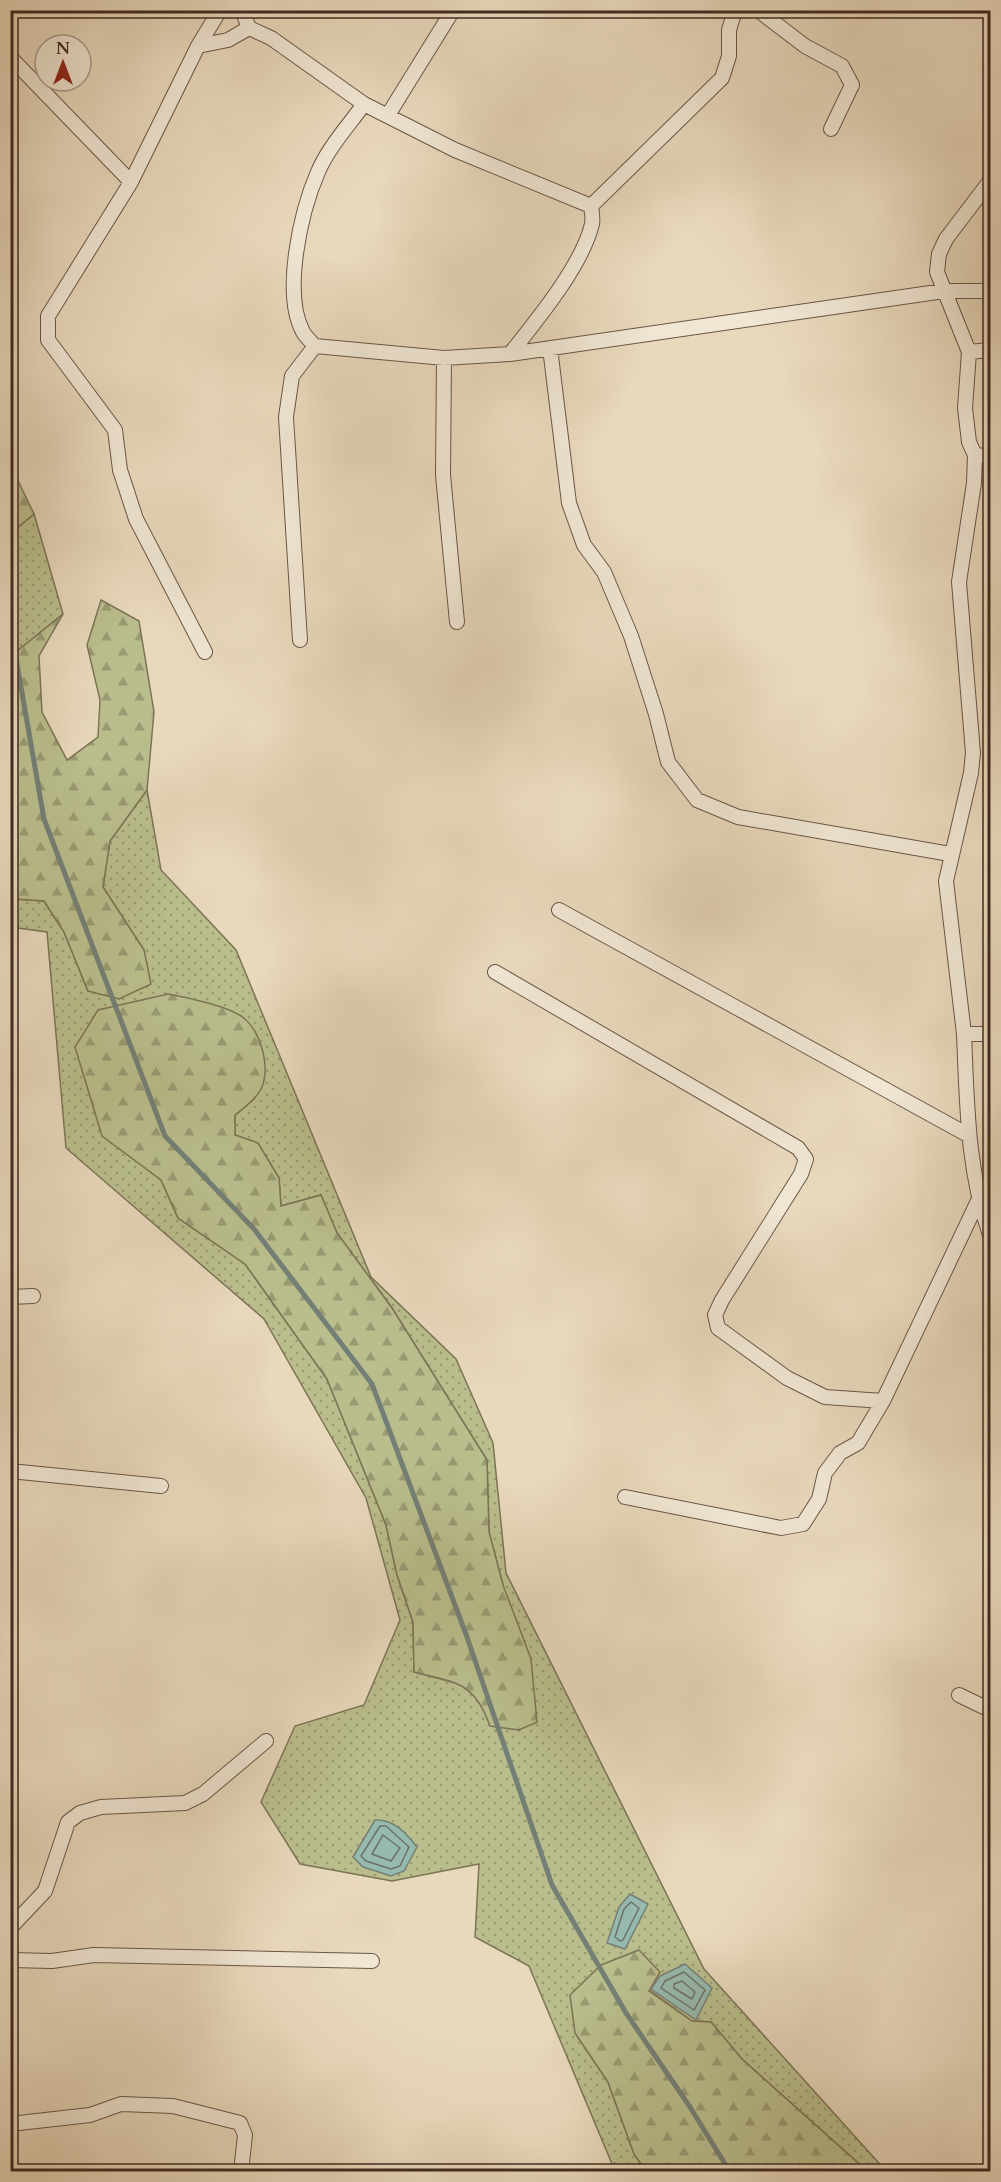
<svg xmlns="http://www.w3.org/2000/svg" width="1001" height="2182" font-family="Cardo,serif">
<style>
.grass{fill:url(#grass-dots);stroke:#7d7456;stroke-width:1.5;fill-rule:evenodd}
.forest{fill:url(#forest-firs);stroke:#7d7456;stroke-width:1.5}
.water{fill:#97baaf;stroke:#748076;stroke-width:1.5}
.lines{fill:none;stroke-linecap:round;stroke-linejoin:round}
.shore{stroke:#6c7268;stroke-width:1.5}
.stream{stroke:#748076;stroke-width:5}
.street-casing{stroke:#6a5647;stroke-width:16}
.street{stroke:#f0e6d3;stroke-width:14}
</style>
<defs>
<pattern id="grass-dots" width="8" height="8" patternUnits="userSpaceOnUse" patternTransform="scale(1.5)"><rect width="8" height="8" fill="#babe8d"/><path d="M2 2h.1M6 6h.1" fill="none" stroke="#999b73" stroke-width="1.8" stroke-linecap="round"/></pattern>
<pattern id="forest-firs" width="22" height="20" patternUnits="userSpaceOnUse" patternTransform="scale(1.5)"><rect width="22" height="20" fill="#babe8d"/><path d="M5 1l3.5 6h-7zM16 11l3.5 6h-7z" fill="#999b73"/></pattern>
</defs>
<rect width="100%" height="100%" fill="#e8d8bc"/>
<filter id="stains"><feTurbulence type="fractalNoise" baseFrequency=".00333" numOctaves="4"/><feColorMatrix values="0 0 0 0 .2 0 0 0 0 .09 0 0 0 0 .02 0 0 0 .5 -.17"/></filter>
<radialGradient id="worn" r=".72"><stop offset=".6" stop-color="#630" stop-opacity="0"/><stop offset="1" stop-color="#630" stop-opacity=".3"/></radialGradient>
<path class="grass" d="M34 514 63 614 11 656V533Z
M147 790 161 870 236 950 371 1277 456 1359 493 1443 506 1573 704 1969 886 2171H867L742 2059 711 2022 692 2021 649 1990 575 2033 608 2082 634 2154 646 2171H615L529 1966 475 1937 479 1864 392 1881 300 1864 261 1802 295 1726 364 1705 400 1620 366 1498 264 1319 66 1148 47 932 18 928 15 899 44 901 64 932 88 991 144 950 103 887 110 841ZM264 1081 254 1099 235 1115V1135L258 1143 279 1178 281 1206 321 1195 337 1233 392 1308 487 1460 489 1532 503 1585 482 1704 463 1685 414 1672 413 1622 397 1575 386 1525 327 1379 245 1264 178 1218 161 1180Z"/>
<path class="forest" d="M10 464 34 514 11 533H10Z
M101 600 139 621 154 712 147 790 110 841 103 887 144 950 151 984 119 999 88 991 64 932 44 901 15 899 10 860 11 656 63 614 39 656 42 712 67 760 98 737 100 700 87 645Z
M168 994C185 997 234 1007 246 1020 260 1033 268 1061 264 1080 262 1095 246 1106 235 1115V1135L258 1143 279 1178 281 1206 321 1195 337 1233 392 1308 487 1460 489 1532 503 1585 531 1659 537 1722 519 1730 490 1726C474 1681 456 1683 414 1672L413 1622 397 1575 386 1525 327 1379 245 1264 178 1218 161 1180 102 1136 75 1047 98 1010Z
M639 1950 660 1972 649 1991 692 2021 711 2022 742 2059 867 2171H646L634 2154 608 2082 575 2033 570 1995 601 1965Z"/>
<path class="water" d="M375 1820C394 1819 406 1833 417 1847L404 1871 391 1876 363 1867 353 1857Z
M630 1894 648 1904 625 1949 607 1943 619 1907Z
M685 1964 712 1988 696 2020 651 1989 660 1976Z"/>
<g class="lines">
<path class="shore" d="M380 1826H386L409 1847 400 1866 391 1869 366 1861 361 1856Z
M383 1835 400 1848 391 1861 372 1854Z
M631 1902 639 1908 623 1940 620 1941 615 1937 624 1909Z
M684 1972 705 1990 694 2010 661 1988 665 1981Z
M682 1981 695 1992 692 1999 674 1988V1984Z"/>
<path class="stream" d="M10 624 44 819 165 1136 254 1229 372 1384 467 1637 552 1885 626 2013 690 2107 730 2172"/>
<defs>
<path id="street" d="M242 10 249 28 271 38 364 104 455 150 591 206
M758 10 805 46 842 66 852 85 831 129
M198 46 228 40 249 28
M10 57 131 182
M364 104C349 125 328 148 318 172 301 211 282 293 303 332 306 337 311 342 315 346L444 358 510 354C536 321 582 266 592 224 593 219 592 212 591 206
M388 115 453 10
M990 181 946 239 939 254 937 272 969 352 965 408 969 442 975 455 974 483 959 582 973 753 971 773 946 881 964 1034H990
M591 206 722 78 729 56V30L735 10
M550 348 569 503 584 545 604 572 631 636 656 714 668 762 697 800 738 817 950 854
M969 352 990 350
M510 354 944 291H990
M444 358 443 475 457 622
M975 455 990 456
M300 640 286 417 292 376 315 346
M205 652 136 519 120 470 115 430 48 340V316L131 182 198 46 220 10
M559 910 968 1135
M495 972 798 1148 806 1159 801 1174 722 1300 715 1315 718 1328 787 1378 825 1397 883 1401
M964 1034C967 1102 967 1170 990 1235
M10 1297 33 1296
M10 1471 161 1486
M625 1497 781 1528 803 1524 819 1499 825 1473 840 1453 858 1443 883 1401 978 1201 990 1200
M959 1695 990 1710
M10 1928 45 1891 68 1822 80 1813 101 1807 185 1803 203 1794 266 1741
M10 1960 52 1961 94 1955 372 1961
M10 2124 90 2115 121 2104 173 2106 240 2123 245 2135 241 2172"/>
</defs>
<use href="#street" class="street-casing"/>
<use href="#street" class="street"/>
</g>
<rect width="1001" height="2182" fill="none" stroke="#e8d8bc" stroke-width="36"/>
<rect x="12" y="12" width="977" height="2158" fill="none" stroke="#402a20" stroke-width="3"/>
<rect x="18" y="18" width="965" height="2146" fill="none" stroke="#402a20" stroke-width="1.5"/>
<g transform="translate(63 63)"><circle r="28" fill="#f0e6d3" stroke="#aa9b8b" stroke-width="1.5"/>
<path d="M0-4.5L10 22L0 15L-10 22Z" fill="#8f2418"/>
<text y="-9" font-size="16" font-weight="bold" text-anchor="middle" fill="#402a20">N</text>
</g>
<rect width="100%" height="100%" filter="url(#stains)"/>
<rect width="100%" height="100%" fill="url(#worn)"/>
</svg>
